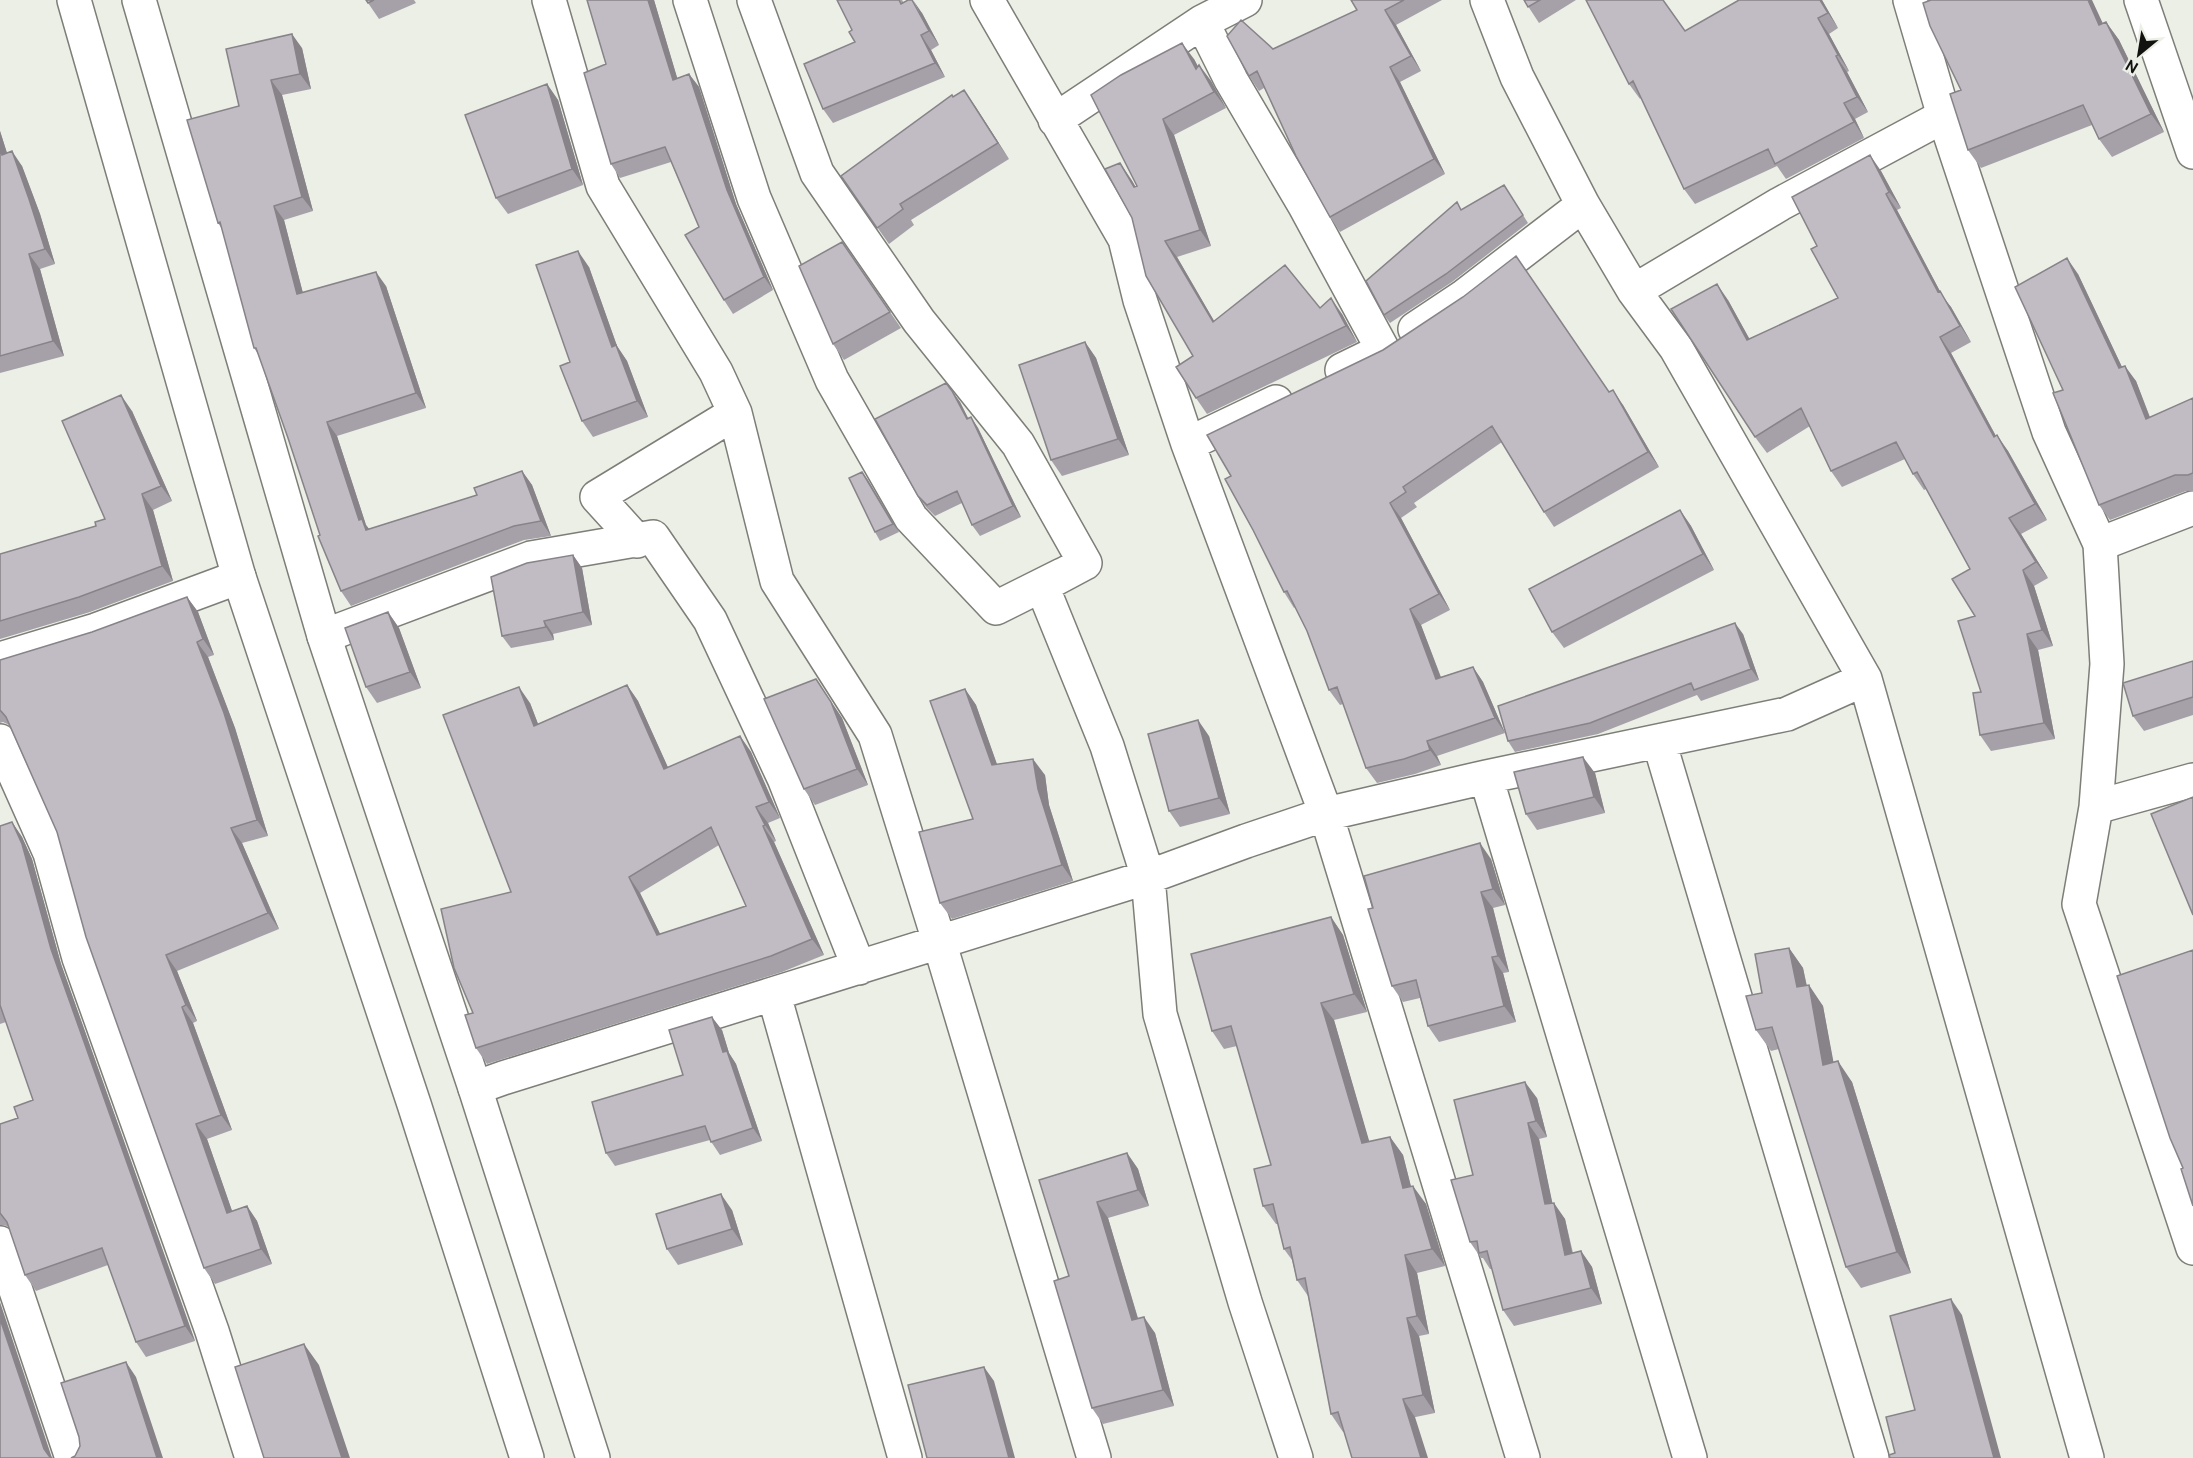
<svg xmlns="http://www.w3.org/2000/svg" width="2193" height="1458" font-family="Cabin,sans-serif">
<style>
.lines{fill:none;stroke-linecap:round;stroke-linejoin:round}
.minor-casing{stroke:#7c7e77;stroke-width:36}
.tertiary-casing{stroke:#7c7e77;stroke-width:36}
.secondary-casing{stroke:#7c7e77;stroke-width:36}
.minor{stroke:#fff;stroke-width:33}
.tertiary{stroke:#fff;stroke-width:33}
.secondary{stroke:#fff;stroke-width:33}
.wall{fill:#a6a1a8;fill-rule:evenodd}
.shaded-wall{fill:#878388}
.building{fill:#c1bbc3;stroke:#878388;stroke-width:1.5;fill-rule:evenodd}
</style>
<rect width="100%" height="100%" fill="#ecefe6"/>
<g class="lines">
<defs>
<path id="minor" d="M549 0 603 186 716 372 735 413 777 581 875 735 939 941 1094 1458
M690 0 754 198 832 380 911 518 996 608 1062 575
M754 0 817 173 919 321 1018 444 1085 563 1042 586 1107 746 1148 877 1160 1014 1245 1302 1296 1458
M987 0 1125 239 1140 300 1188 444 1326 814 1523 1458
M1487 0 1517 77 1583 205 1634 291 1676 348 1865 679 2087 1458
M2141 0 2193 152
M1202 22 1231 80 1305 206 1383 350 1342 370
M1055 120 1202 22 1245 0
M1634 291 1780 204 1944 116
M1415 329 1463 297 1583 205
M1188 444 1276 402
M637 541 597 497 735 413
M2100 544 2193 508
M324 636 531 558 653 537 710 620 784 778 859 968
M0 659 96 630 239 577
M0 741 50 853 79 958 212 1331 252 1458
M1659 741 1872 1458
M1486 777 1690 1458
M774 995 905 1458
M475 1088 503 1078 1148 877 1246 841 1326 814 1486 777 1787 714 1865 679
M0 1243 72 1458"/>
<path id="tertiary" d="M1910 0 1944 116 2049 432 2100 544 2107 664 2096 807 2079 904 2193 1248
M2096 807 2193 780"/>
<path id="secondary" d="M74 0 239 577 414 1104 527 1458
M139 0 324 636 475 1088 593 1458"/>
</defs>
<use href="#minor" class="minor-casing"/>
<use href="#tertiary" class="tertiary-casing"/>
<use href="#secondary" class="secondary-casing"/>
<use href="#minor" class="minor"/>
<use href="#tertiary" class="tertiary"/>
<use href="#secondary" class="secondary"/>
</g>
<path class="wall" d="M366 0H414L416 3 379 19Z
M587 0H654L677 78 689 74 699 87 736 204 773 290 733 314 724 300 699 227 671 162 620 178 611 164 606 64Z
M837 0H902L904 3 922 13 939 45 931 50 945 77 833 123 823 109 855 42 852 30Z
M1351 0H1442L1396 25 1421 71 1400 82 1445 174 1340 232 1330 217 1264 88 1259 91 1249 76 1273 49 1357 10Z
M1524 0H1576L1539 23Z
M1822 0 1838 28 1829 34 1849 71 1847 72 1868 112 1855 119 1864 138 1786 179 1777 166 1695 204 1684 189 1641 98 1640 99 1629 84 1685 31Z
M2106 22 2119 40 2164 132 2112 157 2099 139 2092 125 1981 168 1968 150 1961 90Z
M302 48 311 89 282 95 313 211 284 220 303 293 386 286 426 408 337 436 366 525 369 529 477 495 522 471 532 485 551 536 524 540 351 606 341 591 320 535 288 438 258 354 254 348 222 229 218 223 239 106Z
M1194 59 1198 67 1199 65 1211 81 1226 108 1174 135 1211 246 1177 257 1214 321 1320 308 1342 314 1357 342 1207 414 1196 398 1193 356 1131 179 1135 186H1137L1091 95Z
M547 84 558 100 583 185 508 214 496 198Z
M953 97 975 106 1009 159 911 220 914 225 889 244 841 176Z
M0 131 7 153 22 166 40 214 55 264 40 269 64 356 0 373Z
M1881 171 1901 208 1897 210 1943 297 1951 307 1971 342 1951 353 1996 436 2008 451 2047 520 2021 534 2048 578 2034 586 2053 646 2038 650 2055 739 1991 751 1980 735 1981 692 1970 569 1926 489 1924 490 1913 474 1905 459 1842 487 1831 471 1810 426 1767 453 1755 437 1728 300 1749 339 1838 298 1817 246Z
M1504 185 1528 223 1452 282 1390 323 1384 315 1462 210Z
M842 242 901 328 844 360 833 344Z
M589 267 617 346 627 361 648 417 593 437 582 421 570 362Z
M2078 274 2122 367 2136 381 2150 417 2193 398V491H2186L2110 520 2099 505 2063 390Z
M1085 342 1096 358 1129 455 1062 476 1051 460Z
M952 391 960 402 968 418 971 417 978 428 1021 517 980 536 972 525 962 503 935 516 926 507 918 496Z
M1609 392 1623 405 1659 467 1554 527 1544 512 1502 442 1414 503 1417 507 1401 518 1450 610 1421 625 1441 677 1473 667 1483 682 1505 733 1437 756 1441 765 1415 774 1377 783 1366 768 1343 704 1340 705 1329 690 1307 631 1295 607 1294 608 1284 592 1253 530 1225 479Z
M132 411 172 501 153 510 173 581 90 612 0 639V554L96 526 105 519Z
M862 472 899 532 880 541 875 532Z
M1680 510 1691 526 1714 570 1564 648 1552 632Z
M573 555 582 568 592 625 553 634 554 640 511 648 502 636Z
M187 597 198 612 214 655 208 657 235 728 268 836 242 843 279 929 177 971 197 1021 193 1023 232 1130 207 1139 232 1211 247 1206 257 1221 272 1264 215 1284 204 1268 57 832 9 725 3 722 0 723V660L92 632Z
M388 612 399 628 421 688 377 703 366 687Z
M1743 634 1759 680 1701 701 1697 695 1598 734 1515 752 1508 741Z
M2193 661V715L2144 731 2133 716Z
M816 679 842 718 868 785 815 805 804 789Z
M627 685 638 701 668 768 740 736 751 752 780 818 768 823 776 841 774 842 824 955 782 972 487 1064 476 1048 511 892 530 703 538 724ZM719 845 746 906 660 934 640 893Z
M965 689 976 705 997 765 1045 775 1049 805 1073 881 952 919 940 903 973 819Z
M1209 736 1230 814 1180 827 1169 811Z
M1595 773 1605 813 1537 830 1526 814Z
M12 822 22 837 32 859 61 964 195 1341 146 1357 136 1342 108 1265 36 1291 25 1275 9 1227 4 1225H0V1124L18 1118 33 1100 6 1022 0 1024V826Z
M1491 859 1505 905 1493 908 1509 972 1503 973 1516 1022 1439 1042 1428 1026 1420 998 1403 1002 1392 986 1373 908Z
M1331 917 1343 935 1367 1012 1334 1020 1369 1142 1390 1137 1403 1155 1411 1187 1426 1204 1445 1266 1417 1273 1429 1334 1419 1336 1435 1413 1343 1432 1331 1414 1308 1296 1297 1280 1292 1260 1284 1249 1278 1224H1276L1263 1206 1271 1165 1237 1046 1224 1049 1212 1031Z
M1789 948 1803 968 1807 986 1823 1006 1833 1062 1852 1082 1911 1273 1861 1288 1846 1267 1779 1049 1771 1051 1756 1030 1762 993Z
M722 1030 729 1053 736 1064 762 1141 720 1155 710 1140 615 1166 606 1153 683 1075Z
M1537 1098 1547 1137 1539 1139 1552 1203 1565 1219 1573 1253 1581 1251 1592 1267 1602 1304 1514 1326 1503 1310 1492 1269H1490L1483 1258H1481L1470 1242Z
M1127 1153 1138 1169 1149 1206 1108 1218 1138 1318 1155 1333 1174 1406 1103 1424 1092 1408 1069 1276 1039 1180Z
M732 1210 743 1245 678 1265 667 1249Z"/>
<path class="shaded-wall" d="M648 0H654L682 94 673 80Z
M913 0 922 13 939 45 929 31Z
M1820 0H1822L1838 28 1828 13Z
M2088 0H2092L2112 43 2099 25Z
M1385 10 1396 25 1421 71 1411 56Z
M1818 18 1829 34 1849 71 1838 55Z
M2106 22 2119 40 2164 132 2151 114Z
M292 34 302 48 311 89 300 74Z
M921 35 931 50 945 77 935 63Z
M1182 43 1194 59 1208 85 1196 69Z
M1836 56 1847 72 1868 112 1857 97Z
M1199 65 1211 81 1226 108 1214 92Z
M1390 67 1400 82 1445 174 1434 159Z
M689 74 699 87 736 204 773 290 764 277 727 190Z
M271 80 282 95 313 211 302 197Z
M547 84 558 100 583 185 572 169Z
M964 90 975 106 1009 159 998 143Z
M1844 103 1855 119 1864 138 1854 122Z
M1163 119 1174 135 1211 246 1200 230Z
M0 131 12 169 2 155 0 148Z
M12 151 22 166 40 214 55 264 45 249Z
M1870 155 1881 171 1901 208 1889 192Z
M1120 163 1131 179 1145 203 1134 187Z
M1886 194 1897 210 1943 297 1951 307 1971 342 1938 292Z
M274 206 284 220 307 309 297 294Z
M1165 241 1177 257 1224 338 1213 322Z
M578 251 589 267 617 346 627 361 648 417 637 401 612 347Z
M29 254 40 269 64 356 53 341Z
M2067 258 2078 274 2130 384 2119 368Z
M376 272 386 286 426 408 416 393Z
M1717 284 1728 300 1759 356 1747 340Z
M1331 298 1342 314 1357 342 1346 326Z
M1940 337 1951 353 2005 453 1994 437Z
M1085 342 1096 358 1129 455 1118 439Z
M2125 366 2136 381 2156 434 2146 419Z
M1613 390 1623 405 1659 467 1648 452Z
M952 391 960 402 974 430 967 419Z
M121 395 132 411 172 501 161 486Z
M971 417 978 428 1021 517 1013 506Z
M327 422 337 436 366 525 372 533 376 545 359 520Z
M1997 435 2008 451 2047 520 2035 504Z
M522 471 532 485 551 536 541 521Z
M862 472 868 480 899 532 893 524Z
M142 494 153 510 173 581 162 566Z
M1390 503 1401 518 1450 610 1439 594Z
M1680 510 1691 526 1714 570 1703 554Z
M2009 518 2021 534 2048 578 2036 562Z
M573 555 582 568 592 625 583 612Z
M2023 570 2034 586 2053 646 2042 630Z
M187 597 198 612 214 655 203 639Z
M1410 609 1421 625 1447 694 1436 679Z
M388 612 399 628 421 688 410 672Z
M544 621 553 634 554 640 546 627Z
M1735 623 1743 634 1759 680 1751 669Z
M2027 634 2038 650 2055 739 2044 723Z
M197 642 208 657 235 728 268 836 257 820Z
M1473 667 1483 682 1505 733 1495 718Z
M816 679 842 718 868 785 857 769Z
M627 685 638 701 676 785 664 769Z
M519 687 530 703 545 742 534 726Z
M965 689 976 705 1003 781 992 765Z
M1198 720 1209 736 1230 814 1219 798Z
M740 736 751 752 780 818 769 802Z
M1427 741 1437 756 1441 765 1430 750Z
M1583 757 1595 773 1605 813 1594 797Z
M1033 759 1045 775 1049 805 1073 881 1062 865 1038 789Z
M756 807 768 823 776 841 765 825Z
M12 822 22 837 32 859 61 964 195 1341 185 1326 51 949Z
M763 826 774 842 824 955 812 939Z
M231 828 242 843 279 929 268 913Z
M1480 843 1491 859 1505 905 1493 889Z
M629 877 640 893 668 950 657 935Z
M1481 892 1493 908 1509 972 1498 956Z
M1331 917 1343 935 1367 1012 1354 994Z
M1789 948 1803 968 1811 1008 1797 987Z
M166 955 177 971 197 1021 186 1005Z
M1492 957 1503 973 1516 1022 1504 1006Z
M1809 985 1823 1006 1838 1086 1823 1065Z
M1321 1003 1334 1020 1375 1161 1362 1143Z
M182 1007 193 1023 232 1130 221 1115Z
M712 1017 722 1030 729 1053 736 1064 762 1141 753 1128 723 1052Z
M1838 1061 1852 1082 1911 1273 1897 1252Z
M1525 1082 1537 1098 1547 1137 1536 1121Z
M1528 1123 1539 1139 1556 1220 1545 1204Z
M196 1124 207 1139 238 1228 227 1213Z
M1390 1137 1403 1155 1416 1206 1403 1188Z
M1127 1153 1138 1169 1149 1206 1138 1190Z
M1413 1186 1426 1204 1445 1266 1432 1249Z
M721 1194 732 1210 743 1245 732 1229Z
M1097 1202 1108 1218 1143 1336 1132 1320Z
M1554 1203 1565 1219 1576 1271 1565 1255Z
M247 1206 257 1221 272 1264 261 1249Z
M1581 1251 1592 1267 1602 1304 1591 1288Z
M1405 1255 1417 1273 1429 1334 1417 1316Z
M1951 1299 1962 1315 2001 1458H1994Z
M0 1302 52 1458H50L44 1449 0 1319Z
M1144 1317 1155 1333 1174 1406 1163 1390Z
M1407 1318 1419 1336 1435 1413 1423 1395Z
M304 1344 319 1365 350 1458H342Z
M126 1362 136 1377 163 1458H157Z
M984 1367 994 1381 1015 1458H1009Z
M1403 1399 1415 1417 1428 1458H1421Z"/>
<path class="building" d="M366 0H374L368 3Z
M587 0H648L673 80 689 74 727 190 764 277 724 300 685 235 699 227 665 147 611 164 584 73 606 64Z
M837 0H899L901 4 908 0H912L929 31 921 35 935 63 823 109 804 64 855 42 849 32 852 30Z
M1351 0H1404L1385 10 1411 56 1390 67 1434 159 1330 217 1296 156 1257 71 1249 76 1227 36 1241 20 1273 49 1357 10Z
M1524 0H1540L1528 7Z
M1586 0H1663L1685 31 1739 0H1820L1828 13 1818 18 1838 55 1836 56 1857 97 1844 103 1854 122 1775 164 1768 149 1684 189 1633 81 1629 84Z
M1931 0H2088L2099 25 2106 22 2151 114 2099 139 2083 105 1968 150 1950 94 1961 90 1930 26 1923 3Z
M292 34 300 74 271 80 302 197 274 206 297 294 376 272 416 393 327 422 359 520 362 519 366 530 477 495 474 488 522 471 541 521 514 526 341 591 318 536 320 535 288 438 256 348H254L220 222 218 223 187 120 239 106 226 49Z
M1182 43 1196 69 1199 65 1214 92 1163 119 1200 230 1165 241 1213 322 1285 265 1320 308 1331 298 1346 326 1196 398 1176 367 1193 356 1146 276 1132 218 1105 169 1120 163 1134 187 1137 186 1091 95 1121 75Z
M547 84 572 169 496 198 465 115Z
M964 90 998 143 900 204 903 209 877 228 841 176 952 95 953 97Z
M0 148 2 155 12 151 29 199 45 249 29 254 53 341 0 356Z
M1870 155 1889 192 1886 194 1938 292 1940 291 1960 326 1940 337 1994 437 1997 435 2035 504 2009 518 2036 562 2023 570 2042 630 2027 634 2044 723 1980 735 1973 693 1981 692 1958 621 1975 616 1952 579 1970 569 1917 472 1913 474 1896 442 1831 471 1801 408 1755 437 1671 309 1717 284 1747 340 1838 298 1811 249 1817 246 1792 197Z
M1504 185 1523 215 1446 274 1384 315 1366 281 1457 202 1461 210Z
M842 242 890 312 833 344 799 266Z
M578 251 612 347 616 345 637 401 582 421 560 366 570 362 536 265Z
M1516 256 1609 392 1613 390 1648 452 1544 512 1492 426 1403 487 1406 492 1390 503 1439 594 1410 609 1436 679 1473 667 1495 718 1427 741 1430 750 1404 759 1366 768 1337 687 1329 690 1307 631 1287 591 1284 592 1253 530 1225 479 1231 476 1207 435 1383 350 1463 297Z
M2067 258 2119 368 2125 366 2146 419 2193 398V473L2188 475H2175L2099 505 2053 393 2063 390 2015 287Z
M1085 342 1118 439 1051 460 1019 365Z
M946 383 952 391 967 419 971 417 1013 506 972 525 957 491 927 505 918 496 875 419Z
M121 395 161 486 142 494 162 566 79 597 0 621V554L96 526 95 522 105 519 62 421Z
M862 472 893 524 875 532 849 478Z
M1680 510 1703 554 1552 632 1529 589Z
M573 555 583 612 544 621 546 627 502 636 491 577 527 563Z
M187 597 203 639 197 642 224 713 257 820 231 828 268 913 166 955 186 1005 182 1007 221 1115 196 1124 227 1213 247 1206 261 1249 204 1268 86 937 57 832 6 717 0 710V660L92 632Z
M388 612 410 672 366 687 345 628Z
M1735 623 1751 669 1694 690 1691 683 1590 723 1508 741 1498 706Z
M2193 661V697L2133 716 2123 683Z
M816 679 831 702 857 769 804 789 764 699Z
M627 685 664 769 740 736 769 802 756 807 765 825 763 826 812 939 771 956 476 1048 465 1015 473 1013 454 968 441 909 511 892 443 715 519 687 534 726ZM711 827 746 906 657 935 629 877Z
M965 689 992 765 1033 759 1038 789 1062 865 940 903 919 832 973 819 930 701Z
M1198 720 1219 798 1169 811 1148 734Z
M1583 757 1594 797 1526 814 1514 772Z
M2193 797V915L2151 814Z
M12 822 22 844 51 949 185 1326 136 1342 102 1248 25 1275 7 1222 0 1213V1124L18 1118 14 1107 33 1100 0 1005V826Z
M1480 843 1493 889 1481 892 1498 956 1492 957 1504 1006 1428 1026 1416 980 1392 986 1368 909 1373 908 1364 876Z
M1331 917 1354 994 1321 1003 1362 1143 1390 1137 1403 1188 1413 1186 1432 1249 1405 1255 1417 1316 1407 1318 1423 1395 1403 1399 1421 1458H1352L1338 1412 1331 1414 1305 1278 1297 1280 1290 1247 1284 1249 1273 1204 1263 1206 1254 1169 1271 1165 1231 1026 1212 1031 1191 954Z
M1789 948 1797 987 1809 985 1823 1065 1838 1061 1897 1252 1846 1267 1772 1027 1756 1030 1746 996 1762 993 1755 954Z
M2193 950V1206L2181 1169 2183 1168 2170 1138 2117 976Z
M712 1017 723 1052 727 1051 753 1128 711 1142 705 1126 606 1153 592 1102 683 1075 669 1030Z
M1525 1082 1536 1121 1528 1123 1545 1204 1554 1203 1565 1255 1581 1251 1591 1288 1503 1310 1487 1251 1479 1253 1477 1241 1470 1242 1451 1180 1473 1175 1454 1100Z
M1127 1153 1138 1190 1097 1202 1132 1320 1144 1317 1163 1390 1092 1408 1054 1281 1069 1276 1039 1180Z
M721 1194 732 1229 667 1249 656 1214Z
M1951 1299 1994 1458H1890L1889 1455 1895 1453 1886 1417 1915 1410 1890 1316Z
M0 1319 44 1449 49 1456 52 1458H0Z
M304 1344 342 1458H264L235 1367Z
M126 1362 157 1458H71L75 1456 80 1446 79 1437 61 1383Z
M984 1367 1009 1458H927L908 1385Z"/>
<g transform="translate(2139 54) rotate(210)" stroke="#ecefe6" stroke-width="4.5" paint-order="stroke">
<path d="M0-4.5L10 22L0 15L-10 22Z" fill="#121311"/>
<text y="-9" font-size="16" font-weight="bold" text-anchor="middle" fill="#121311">N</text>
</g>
</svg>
